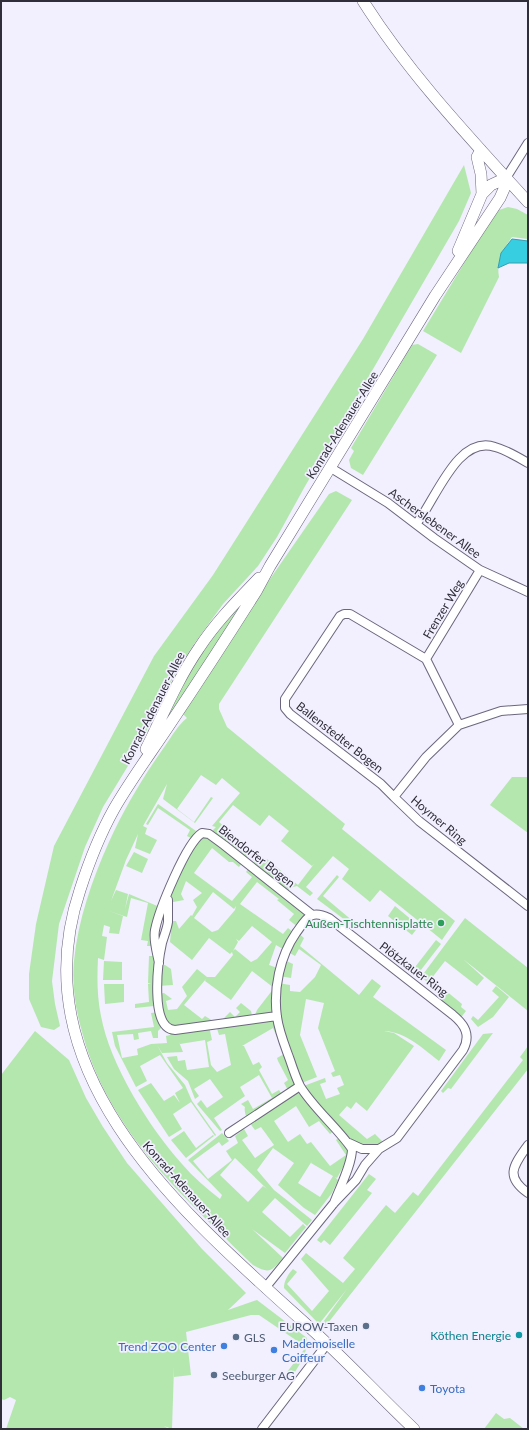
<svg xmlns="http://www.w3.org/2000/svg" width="529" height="1430" font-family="Lato,sans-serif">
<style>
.green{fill:#b4e7ae;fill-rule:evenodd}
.water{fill:#38cee2;stroke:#369eaf}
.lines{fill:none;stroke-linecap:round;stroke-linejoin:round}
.minor-casing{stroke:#6b667c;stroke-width:10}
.secondary-casing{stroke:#6b667c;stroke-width:12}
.minor{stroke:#fff;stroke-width:8}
.secondary{stroke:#fff;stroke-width:11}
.leisure-dot{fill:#2e9e5b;stroke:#f2effe;stroke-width:1.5}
.service-dot{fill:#5c6f8a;stroke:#f2effe;stroke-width:1.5}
.culture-dot{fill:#0f9aa8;stroke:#f2effe;stroke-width:1.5}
.shop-dot{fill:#3f7fe0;stroke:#f2effe;stroke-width:1.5}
.labels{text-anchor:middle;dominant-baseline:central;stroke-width:3.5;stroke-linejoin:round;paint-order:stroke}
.street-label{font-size:12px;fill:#302e38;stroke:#f2effe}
.leisure-label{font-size:12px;fill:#27864d;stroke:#f2effe;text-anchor:end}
.service-label{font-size:12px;fill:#4e5e75;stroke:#f2effe;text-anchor:start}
.culture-label{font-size:12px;fill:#0d838f;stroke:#f2effe;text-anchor:end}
.shop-label{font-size:12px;fill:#366cbe;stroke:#f2effe;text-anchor:start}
</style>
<rect width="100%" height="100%" fill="#f2effe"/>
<path class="green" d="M464 165 471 193 459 221 304 488 277 537 258 566 223 604 194 644 176 672 134 756 103 807 85 847 59 924 52 981 55 1004 60 1026 54 1030 41 1027 29 999V974L36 924 54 846 154 656 213 575 363 339Z
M508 207 517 209 528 215V239L512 237C503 250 496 261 499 277L461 353 423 331 480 237 499 210Z
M418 344 437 355 363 475 351 468 349 460 354 451 351 448 412 345Z
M336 491 352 500 219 704V709L227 727 345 824 342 829 455 921 442 940 380 890 370 902 342 879 349 869 333 856 306 887 313 893 310 896 297 886 290 888 285 894 311 914 299 928 289 920 294 914 277 900 279 899 257 882 240 904 283 934 288 928 295 934 297 932 304 938 300 946 359 995 372 979 381 986 373 997 446 1050 439 1061C422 1048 406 1032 384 1031L394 1033 414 1046 367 1111 356 1102 351 1109 347 1106 339 1115 367 1139 375 1134 386 1145 356 1146 349 1156 337 1178 335 1177 338 1180 332 1193 315 1215 304 1208 278 1185 294 1163 273 1148 257 1170 274 1190 312 1220 307 1226 275 1198 262 1212 290 1237 303 1224 306 1227 285 1253 252 1229 283 1258C271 1272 269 1274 253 1265 182 1195 106 1129 81 1028 75 1006 72 984 74 961 78 920 92 880 109 842 125 807 143 777 165 746 172 736 178 725 187 718L179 710 329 494ZM201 775 216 785 222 778 240 793 212 826 216 827 209 834 197 837 169 892 168 903 184 900 181 894 186 881 202 893 193 900 197 907 192 916 191 915 179 929 176 921H172L170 942 192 960 209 938 230 954 232 952 233 955 215 977H207L197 969 182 987 187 996 177 1009 168 1010 166 1001 172 999 164 993 158 994 160 1012 151 1013 154 1027 112 1032 115 1046 136 1087 147 1081 140 1066 160 1055 183 1088 175 1093 180 1103 174 1095 164 1101 151 1083 138 1090 169 1137 182 1129 173 1114 191 1102 215 1136 216 1135 192 1101 185 1085 167 1063 157 1045 162 1053 183 1052 179 1042 180 1044 205 1040 209 1067 187 1070 185 1060 178 1061 177 1056 167 1057 174 1069 188 1081 195 1099 199 1096 194 1089 210 1079 223 1097 207 1108 201 1100 197 1104 220 1131 222 1130 214 1118 245 1096 240 1087 259 1075 272 1098 253 1109 248 1100 241 1104 245 1107C243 1115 251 1124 255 1130L261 1127 274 1145 255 1158 242 1140 248 1136 244 1129 235 1136 238 1143 226 1151 232 1160 208 1179 193 1161 219 1142 222 1146 229 1141 222 1133 188 1160 222 1195 220 1199C206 1188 193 1177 182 1164 149 1127 110 1065 101 1016 97 997 97 977 98 958L104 960 107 937 102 936 104 925 110 927 109 933 119 934 123 916 109 911 127 917 131 898 148 903 141 940 148 941 147 946H152L162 908 129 894 125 909 128 894 116 890 111 901 126 860 138 834 135 848 150 854 157 840 145 834 147 828 143 826 167 784 163 799 195 823 213 798 211 797 194 822 177 809ZM233 805 260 826 269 815 289 831 281 841 312 866 314 864 298 885 267 859 265 861 259 856 251 866 285 893 279 898 284 894 250 866 246 872 252 877 232 901 194 873 212 848 229 862H233L239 867 250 853 243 847 245 844 219 822ZM213 892 234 909 236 906 235 910 218 930 212 932 194 918ZM252 926 272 942 257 959 251 962 235 949 233 951 238 942 236 939 239 941ZM276 945 295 956 299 949 321 965 315 977 300 992 290 991V985L278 983 279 976 291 978 293 964 284 960 280 969 269 965ZM252 971 274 988 257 1010 253 1020 251 1011 241 1003 236 1008 240 1012 235 1017 230 1012 223 1019 224 1024 216 1025 219 1035 225 1034 231 1065 217 1072 211 1065 207 1042 212 1040 209 1026 211 1025 213 1021 205 1016 202 1019 184 1005 206 979 205 981 231 1000ZM306 999 324 1003 318 1028 335 1071 331 1073 333 1077 340 1075 344 1085 337 1088 340 1094 326 1099 320 1084 326 1082 325 1078 301 1087 299 1084 317 1077 300 1035ZM164 1025 171 1030 170 1035 166 1036 167 1043 151 1044 137 1049 138 1055 122 1058 117 1035 133 1034 134 1040 139 1039 138 1033 151 1031 153 1038H158V1031ZM273 1028 284 1054 277 1058 278 1061 288 1080 284 1083 289 1092 283 1096 279 1090 272 1094 259 1070 262 1067 259 1062 253 1065 244 1046H242ZM296 1106 309 1127 319 1121 330 1134 336 1129 341 1136 336 1140 346 1155 330 1166 311 1142 307 1144 300 1134 288 1142 274 1121ZM235 1158 267 1189 263 1186 248 1202 220 1175ZM312 1161 311 1163 333 1176 320 1197 298 1183Z
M253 588 169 723 164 721 189 673 216 632Z
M512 777H528V833L490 805Z
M158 804 196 831 191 838 187 836 190 830 158 808 148 825 146 824Z
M134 852 148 859 142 873 126 866Z
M337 875 339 877 323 896 354 922 352 924 357 929 317 899Z
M395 906 419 926 412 935 388 916Z
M465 918 528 968V1011L463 959 484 978 477 986 445 961 431 979 444 989 441 993 421 977Z
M436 940 441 944 417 975 412 971Z
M149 956H157L159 965H165L171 969 173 985 158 986 153 983 154 1006 135 1008V1004L149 1002 148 984 151 983H148Z
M104 961 122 962V980H103Z
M104 984H124V1002L105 1004Z
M496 986 509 997 493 1017 478 1027 471 1019 473 1016 478 1020 499 997 492 991Z
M445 990 462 1004 461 1007 466 1011 459 1020 437 1002Z
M35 1031 69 1060 86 1098 103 1127 127 1163 202 1249 246 1293 228 1310 257 1300 307 1338C308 1355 298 1367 289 1381L284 1376 306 1347 259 1315H251L186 1332 191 1375 174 1377V1367L172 1429 164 1426 169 1429H6L16 1400 10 1397 4 1400 1 1399V1075Z
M493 1033 451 1089 448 1088 443 1093 441 1091 483 1034Z
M528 1046V1069L324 1328 321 1325 347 1289 319 1324 284 1288C284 1281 288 1274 293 1269L297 1272 287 1284 312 1311 329 1291 301 1259 306 1253 343 1283 355 1269 343 1258 386 1205 395 1213 413 1192 418 1196 523 1060 520 1057Z
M184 1131 196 1148 213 1135 214 1136 186 1158 171 1140Z
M369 1174 376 1179 367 1190 372 1193 330 1245 324 1240 321 1243 317 1240Z
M496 1413 504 1419 510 1418 524 1429H484Z"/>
<path class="water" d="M512 239 528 241V263H509L498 268 501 253Z"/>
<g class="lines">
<defs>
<path id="minor" d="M506 178 528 143
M331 468 388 503 434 538 480 570 528 592
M416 524C435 502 457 434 495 447 506 450 518 457 528 463
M426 659 480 570
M528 709 501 711 459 725 426 757 394 797 419 821 528 906
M394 797 381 784 290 714 285 708V699L340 616 344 614H350L426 659 459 725
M168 900C168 907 168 915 168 922 167 929 164 936 162 943 158 961 149 1029 175 1030L277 1016
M159 963C157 952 153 941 155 930 159 910 186 843 202 833L209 834 224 845 311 914
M229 1133 300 1086
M349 1143 362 1149H379
M528 1145C514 1165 504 1176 528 1193
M265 1288 334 1203 356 1180 365 1165 379 1149 397 1138 463 1050C471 1035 465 1025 453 1015L329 918C310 909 307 918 296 933 280 956 273 989 277 1017 279 1032 285 1046 290 1060 293 1069 296 1078 300 1086 314 1109 337 1127 352 1149 352 1164 340 1187 334 1203
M262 1429 327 1344"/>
<path id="secondary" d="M363 1C410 75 470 138 528 202
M481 150 477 157 481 174 482 194
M458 251 482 194 491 185 506 178
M146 749C163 715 177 680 199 648 216 622 237 601 259 578
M414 1429C378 1395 344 1358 307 1325 184 1214 18 1075 80 890 89 862 100 834 114 809 130 781 150 754 168 727 198 682 228 636 257 590L270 566 435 296 500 198 504 189 506 178"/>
</defs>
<use href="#minor" class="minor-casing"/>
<use href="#secondary" class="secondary-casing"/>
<use href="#minor" class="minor"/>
<use href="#secondary" class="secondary"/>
</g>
<circle class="leisure-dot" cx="441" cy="923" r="4"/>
<g class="service-dot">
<circle cx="366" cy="1326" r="4"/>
<circle cx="236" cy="1337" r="4"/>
<circle cx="214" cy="1375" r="4"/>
</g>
<circle class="culture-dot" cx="519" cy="1335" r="4"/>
<g class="shop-dot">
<circle cx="224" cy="1346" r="4"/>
<circle cx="274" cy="1350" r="4"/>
<circle cx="422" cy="1388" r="4"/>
</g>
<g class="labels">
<g class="street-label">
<text transform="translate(342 425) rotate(-58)">Konrad-Adenauer-Allee</text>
<text transform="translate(435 523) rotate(36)">Ascherslebener Allee</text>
<text transform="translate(443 609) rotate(-59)">Frenzer Weg</text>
<text transform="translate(153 708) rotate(-63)">Konrad-Adenauer-Allee</text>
<text transform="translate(340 737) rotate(38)">Ballenstedter Bogen</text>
<text transform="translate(439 820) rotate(40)">Hoymer Ring</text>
<text transform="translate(257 856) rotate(38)">Biendorfer Bogen</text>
<text transform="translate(414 969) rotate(37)">Plötzkauer Ring</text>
<text transform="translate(187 1189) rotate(48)">Konrad-Adenauer-Allee</text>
</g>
<g class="leisure-label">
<text x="433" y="923">Außen-Tischtennisplatte</text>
</g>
<g class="service-label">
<text x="358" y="1326" text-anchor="end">EUROW-Taxen</text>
<text x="244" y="1337">GLS</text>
<text x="222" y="1375">Seeburger AG</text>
</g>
<g class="culture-label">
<text x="511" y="1335">Köthen Energie</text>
</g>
<g class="shop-label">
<text x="282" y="1343">Mademoiselle<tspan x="282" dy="14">Coiffeur</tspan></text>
<text x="216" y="1346" text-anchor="end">Trend ZOO Center</text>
<text x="430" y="1388">Toyota</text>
</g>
</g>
<rect width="529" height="1430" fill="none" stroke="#302e38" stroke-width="4"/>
</svg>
